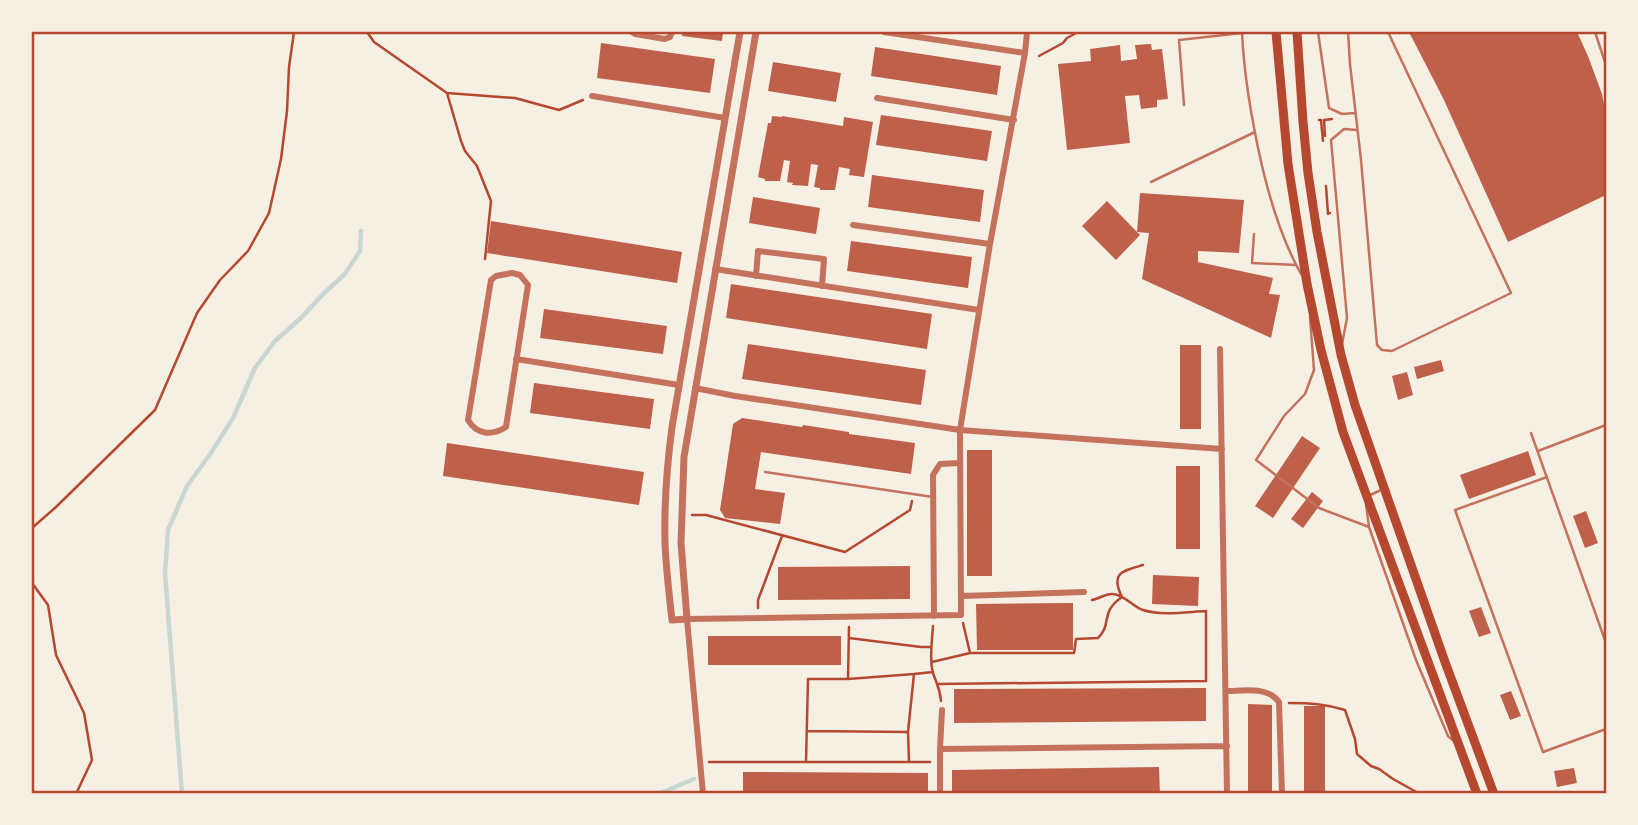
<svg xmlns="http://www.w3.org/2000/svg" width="1638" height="825" font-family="'Sofia Sans Condensed',sans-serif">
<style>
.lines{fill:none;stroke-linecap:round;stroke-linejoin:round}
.stream{stroke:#c9d6d2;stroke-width:4.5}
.building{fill:#bf614a}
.path{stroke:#b5482f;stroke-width:2.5}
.service{stroke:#c5725c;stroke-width:2.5}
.minor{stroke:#c5725c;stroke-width:6}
.tertiary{stroke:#c5725c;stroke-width:7}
.primary{stroke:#b5482f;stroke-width:9}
.neatline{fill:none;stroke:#b5482f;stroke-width:2.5}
</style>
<rect width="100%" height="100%" fill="#f6efe4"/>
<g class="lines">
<path class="stream" d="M182 794 165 573 168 530 187 486 211 453 233 418 255 368 275 341 301 318 323 294 344 275 360 251 361 231
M658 794 694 779"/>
</g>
<path class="building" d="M683 32H723L722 41 682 36Z
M1409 32H1577L1588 56 1602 94 1606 114V195L1508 242 1443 98Z
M601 43 715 59 710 93 597 78Z
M1151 44 1152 50 1162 49 1168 99 1157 100V107L1141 109 1139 95 1125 96 1130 143 1067 150 1058 64 1091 61 1090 49 1120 45 1121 61 1137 59 1135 45Z
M875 47 1001 66 997 95 871 76Z
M773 62 841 73 836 102 768 91Z
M881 115 992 131 987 161 876 145Z
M772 116 782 117V116L843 126 844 117 873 122 864 177 849 175 850 169 839 167 835 190H820V188L814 187 818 165 811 164 808 186 792 185 793 183 787 182 790 161 784 160 780 181H765V179L758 177 768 123H771Z
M872 175 984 190 980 222 868 207Z
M1140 193 1244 200 1239 253 1198 251V262L1273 278 1269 294 1280 295 1271 338 1142 279 1149 233 1137 232 1140 235 1116 260 1082 226 1107 201 1137 232Z
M753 197 820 208 816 234 749 223Z
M491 221 682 252 677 283 487 253Z
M851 241 972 257 968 288 847 271Z
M731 284 932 314 927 349 726 318Z
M544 309 667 326 663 354 540 338Z
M748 344 926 370 921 405 742 379Z
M1180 345H1201V429H1180Z
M1441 360 1444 371 1417 379 1414 367Z
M1407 372 1413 395 1398 400 1392 376Z
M534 383 654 399 650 429 530 413Z
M742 418 802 427 803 425 849 432V434L915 443 911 474 761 452 755 489 785 493 780 524 725 518 720 510 733 424Z
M1302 436 1320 448 1273 518 1255 506Z
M447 443 644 472 639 505 443 476Z
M967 450H992V576H967Z
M1528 451 1536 475 1469 499 1460 475Z
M1176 466H1200V549H1176Z
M1312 492 1323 501 1303 528 1291 519Z
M1586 511 1598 543 1585 548 1573 516Z
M910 566V599L778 600V567Z
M1153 575 1199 577 1198 606 1152 604Z
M1073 603V650H977L976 604Z
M1481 607 1491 633 1479 637 1469 611Z
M708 636H841V665H708Z
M1206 688V721L954 723V689Z
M1511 691 1521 716 1510 720 1500 695Z
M1248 704 1272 705V794H1248Z
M1304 706H1325V794H1304Z
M1159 767 1160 794H952V770Z
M1574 768 1577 783 1557 787 1554 771Z
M743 772 928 773V794H743Z"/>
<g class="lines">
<path class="path" d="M367 32 374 42 447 93 515 98 559 110 583 100
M1039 56 1063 43 1067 38 1078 32
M447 93 461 141 465 151 477 166 491 201 485 259
M1319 120H1321L1323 141
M1325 136 1324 120 1332 119
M1326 186 1328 214 1330 213
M692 515H706L845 552 910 510 912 501
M32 528 56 507 155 410 197 313 220 280 248 251 269 213 281 159 287 111 289 67 294 32
M32 583 48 605 56 655 84 713 92 760 76 794
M758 608V600L782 536
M933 626C932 641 929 659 933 673 937 685 940 688 941 701
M849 638 921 647H931
M970 653H1074L1076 639 1098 638C1113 623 1099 613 1122 597 1110 573 1122 571 1143 565
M932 662 970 653 963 623
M848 679 914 674
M938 684 1206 681V611C1186 612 1162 616 1143 610 1133 607 1125 595 1113 594 1106 593 1099 599 1092 600
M1289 703C1310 703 1325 704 1345 710L1355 739 1357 754 1371 766 1379 769 1393 779 1420 794
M807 731 908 732
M709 762H930
M806 762 808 679H848L849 627
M909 762 908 732 914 674 933 672"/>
<path class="service" d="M1242 32C1244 77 1252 122 1262 166 1271 204 1282 240 1301 274
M1318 32 1329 108 1342 114 1355 113
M1348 32 1350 64 1361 160 1377 345 1382 350 1392 351 1511 293 1388 32
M1595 32 1606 65
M1184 105 1179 40 1242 33
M1151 182 1255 132
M1254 234 1252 263 1296 265
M1310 317 1314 370 1305 394 1284 416 1256 460 1319 508 1369 527
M1342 344 1347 318 1331 140 1344 129 1357 130
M1531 433 1606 643
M1538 451 1606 425
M765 472 933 497
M1547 477 1455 510 1543 752 1606 729
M1368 496 1381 490
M1366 504 1369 527 1416 660 1448 736 1455 742"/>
<path class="minor" d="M632 32 635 34 665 39 670 37 672 32
M884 32 1025 53
M592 96 725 118
M877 98 1014 120
M853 225 990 244
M715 269 979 310
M512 273 520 275 528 285 506 427C492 436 477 435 468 420L491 280 496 276Z
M756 276 758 251 824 259 822 286
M1220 349 1227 794
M516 359 679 385
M695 388 735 396 960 430 1222 449
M961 596 1084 592
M934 616 933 475 940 464 960 463
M1226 691C1243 691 1268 686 1279 702L1282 794
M940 749 1227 746
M703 794 687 619 961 615 960 430 990 244 1025 53 1027 32
M940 794V749L942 710"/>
<path class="tertiary" d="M740 32 672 427C667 465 664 504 665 543 666 568 669 594 672 620L687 619 681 543 684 457 756 32"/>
<path class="primary" d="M1276 32 1288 164 1307 284 1321 350 1343 432 1477 794
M1297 32 1303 122 1308 173 1317 232 1341 355 1355 405 1445 662 1494 794"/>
</g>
<rect width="1638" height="825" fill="none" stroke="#f6efe4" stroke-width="66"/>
<rect x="33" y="33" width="1572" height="759" class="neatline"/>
</svg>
